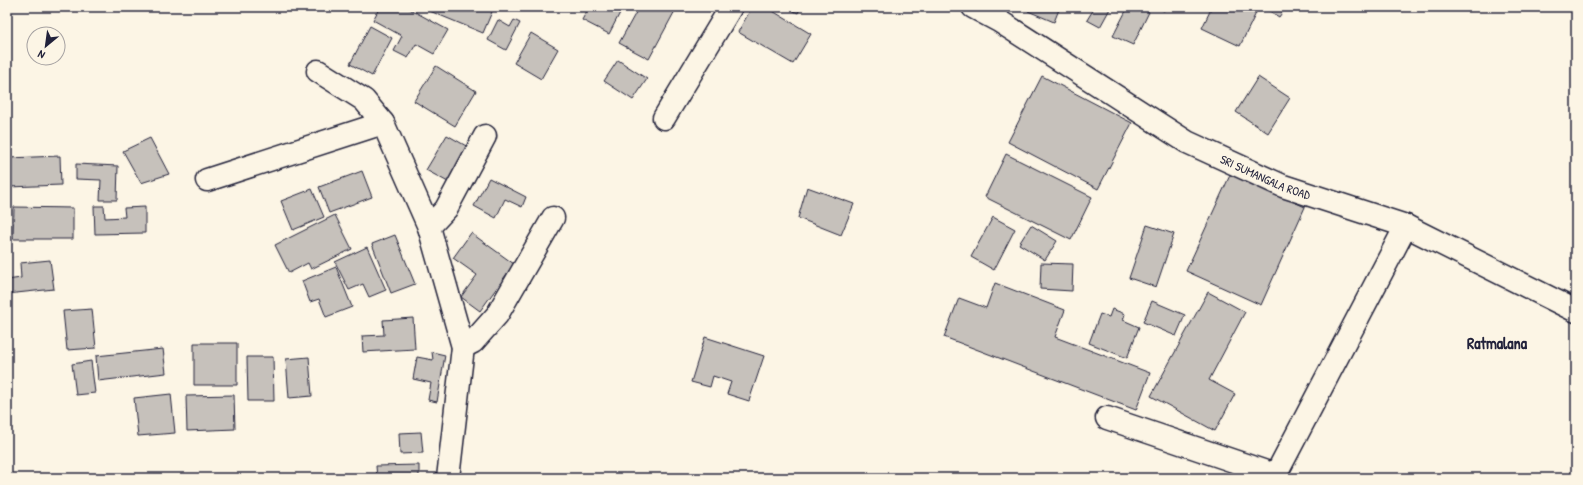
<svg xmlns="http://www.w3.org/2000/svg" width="1583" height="485" font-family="'Patrick Hand',sans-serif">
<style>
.building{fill:#c6c1bb;stroke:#22223b}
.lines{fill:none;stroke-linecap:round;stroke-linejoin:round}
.minor-casing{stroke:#22223b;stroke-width:25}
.minor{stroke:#fcf5e5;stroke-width:22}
.labels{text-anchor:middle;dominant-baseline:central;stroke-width:3;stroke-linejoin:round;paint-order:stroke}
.street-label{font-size:12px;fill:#22223b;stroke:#fcf5e5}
.district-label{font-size:16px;font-weight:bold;fill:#22223b;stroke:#fcf5e5}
</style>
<rect width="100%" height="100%" fill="#fcf5e5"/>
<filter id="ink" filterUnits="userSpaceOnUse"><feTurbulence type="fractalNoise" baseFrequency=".025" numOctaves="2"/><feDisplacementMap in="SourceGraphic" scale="8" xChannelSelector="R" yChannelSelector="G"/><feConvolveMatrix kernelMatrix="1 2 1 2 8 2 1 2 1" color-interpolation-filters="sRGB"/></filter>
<g filter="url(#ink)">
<path class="building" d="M380 7H406L448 30 434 54 416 44 408 58 394 51 402 36 373 20Z
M420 7H494L483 33Z
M589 7H623L609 34 582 20Z
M639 7H677L649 59 619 43Z
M752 7H766L811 34 793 64 738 32Z
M785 7H801L798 13Z
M1030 7H1060L1054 22 1028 11Z
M1095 7H1111L1100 27 1087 20Z
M1128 7H1139L1149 12 1133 45 1113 36Z
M1157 7H1166L1164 11Z
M1212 7H1243L1256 13 1240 46 1202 28Z
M1263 7H1286L1279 17Z
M498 20 510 27 514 20 520 23 506 50 488 40Z
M370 26 392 38 372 76 350 64Z
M531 33 558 49 541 79 514 63Z
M618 60 647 79 633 100 604 81Z
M436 66 476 91 455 126 414 101Z
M1042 76 1132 123 1098 189 1008 142Z
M1258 77 1290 98 1268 133 1236 112Z
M447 135 468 147 448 182 426 170Z
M150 138 169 174 141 183 123 151Z
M1006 154 1092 197 1071 240 985 197Z
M60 156 61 185 9 187 8 158Z
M76 164 118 166 117 200H100L101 180 76 179Z
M362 171 372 197 329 213 319 187Z
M1231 173 1305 207 1261 305 1186 271Z
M489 178 526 197 522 207 505 199 496 218 474 206Z
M807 187 854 204 841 235 798 218Z
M312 189 324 217 293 230 281 201Z
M94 206H104L105 218 125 217 124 208 145 207V233L95 234Z
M14 207 73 208V239H13Z
M335 215 352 249 311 269 308 263 289 273 275 245Z
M993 217 1015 229 994 270 971 257Z
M1031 225 1057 241 1045 260 1019 244Z
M1147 225 1174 234 1156 287 1129 278Z
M7 232H10V245H7Z
M471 233 514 264 480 311 461 297 477 275 453 258Z
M395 235 415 284 391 293 372 244Z
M367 247 386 290 369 297 363 284 349 290 335 262Z
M50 260 54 289 7 294V280L21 278 20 263Z
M1041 263 1073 264 1072 291 1040 289Z
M336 267 352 307 326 317 319 299 310 302 302 281Z
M995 283 1065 310 1055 337 1150 373 1136 410 944 337 959 298 986 308Z
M1208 292 1245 312 1209 380 1235 394 1215 431 1151 396Z
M1152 301 1185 315 1176 336 1143 322Z
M92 309 96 348 67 350 63 311Z
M1112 309 1125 314 1123 320 1139 327 1127 358 1089 343 1100 314 1109 317Z
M413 318 415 349 363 352 362 336 384 335 383 320Z
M705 337 764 356 749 401 727 394 731 382 713 376 710 387 691 382Z
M194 343H237V385H194Z
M163 349 166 373 98 381 96 356Z
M432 352 445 355 437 402 428 400 431 383 413 379 417 357 433 360Z
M247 357H273L274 401H248Z
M309 357 312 396 289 398 286 359Z
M91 361 95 393 76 395 72 364Z
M171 394 175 433 138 436 134 398Z
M234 395 235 429 187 431 186 396Z
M421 432 423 453 400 454 399 433Z
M419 465V478H377L376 466Z"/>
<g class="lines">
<defs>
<g id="minor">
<path id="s1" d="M973 7 999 21 1187 142 1283 186 1406 226 1576 311"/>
<path d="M664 118 731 7"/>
<path d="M383 123 429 227 463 347 448 478"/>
<path d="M207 180 383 123 364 100 318 71"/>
<path d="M429 227 446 209 485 136"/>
<path d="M463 347 473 342 497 315 553 218"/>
<path d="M1107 418 1275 475"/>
<path d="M1274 478 1406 226"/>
</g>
</defs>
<use href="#minor" class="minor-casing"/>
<use href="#minor" class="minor"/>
</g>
</g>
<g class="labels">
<g class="street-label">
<text stroke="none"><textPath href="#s1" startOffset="339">SRI SUMANGALA ROAD</textPath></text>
</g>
<g class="district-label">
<text x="1497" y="343">Ratmalana</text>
</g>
</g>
<rect width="1583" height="485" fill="none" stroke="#fcf5e5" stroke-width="24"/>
<rect x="12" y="12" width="1559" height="461" fill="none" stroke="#22223b" stroke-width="1.5" filter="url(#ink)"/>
<g transform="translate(46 46) rotate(209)"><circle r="19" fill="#fcf5e5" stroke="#a5a1a1"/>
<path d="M0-3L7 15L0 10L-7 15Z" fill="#22223b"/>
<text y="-6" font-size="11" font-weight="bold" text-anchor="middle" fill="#22223b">N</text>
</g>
</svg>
